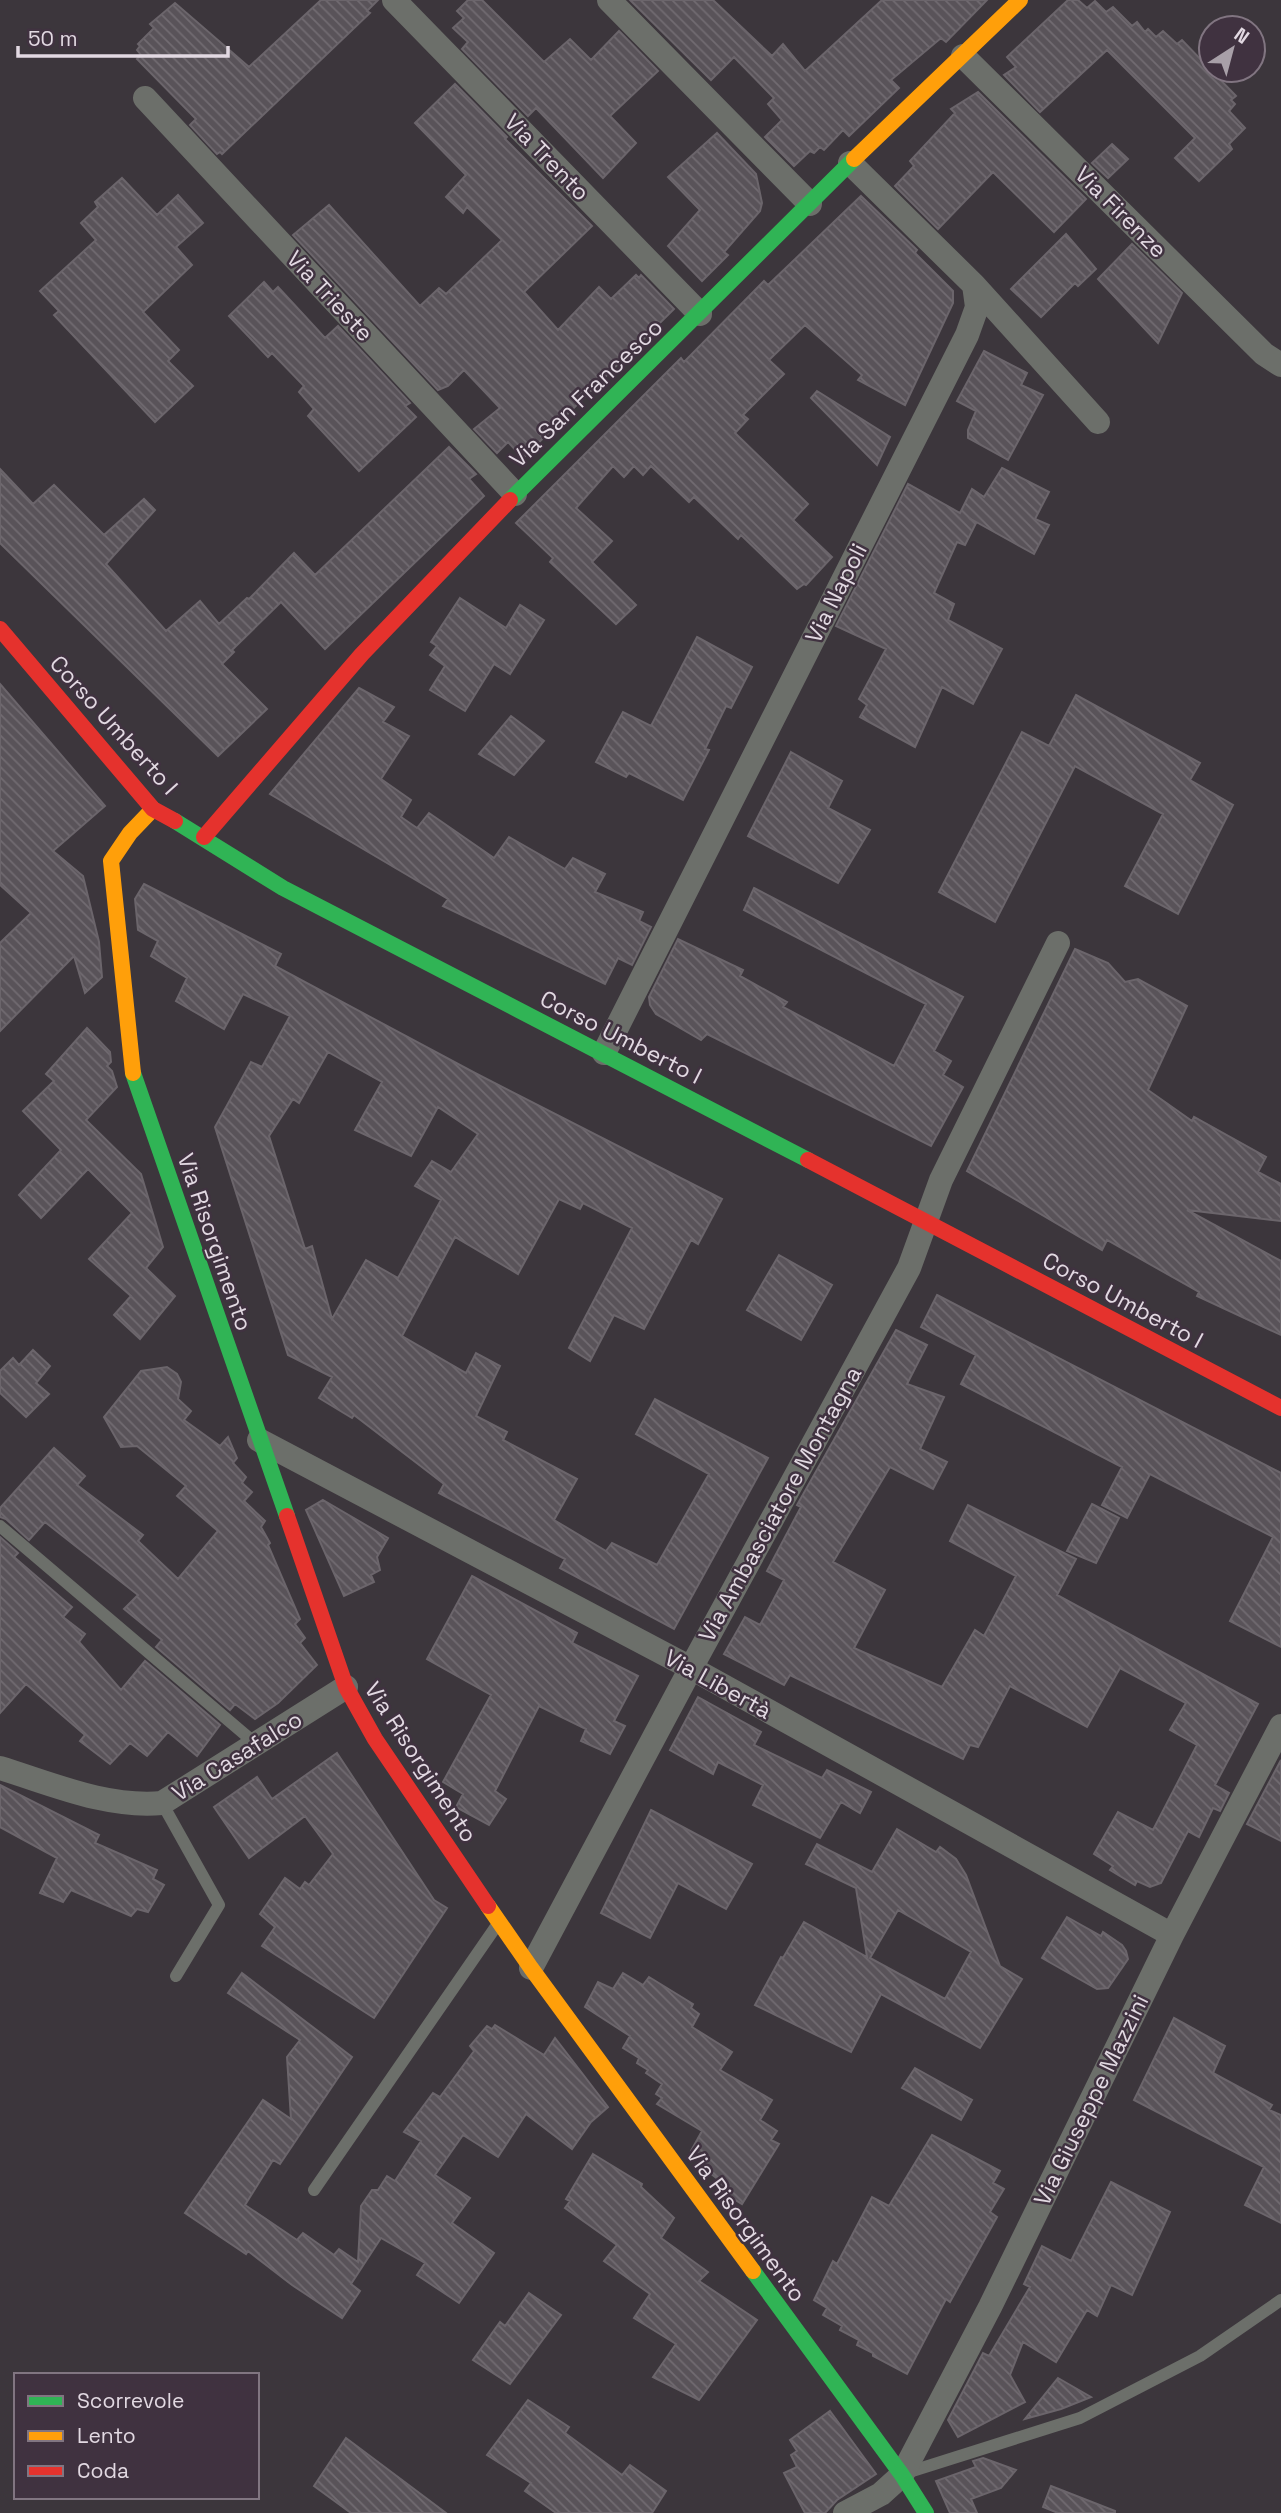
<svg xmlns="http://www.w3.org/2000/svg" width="1281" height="2513" font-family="'Space Grotesk',sans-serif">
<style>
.building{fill:url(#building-back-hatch);stroke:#6b656b;stroke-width:2;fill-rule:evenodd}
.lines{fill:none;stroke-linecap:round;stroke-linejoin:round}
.lane{stroke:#6c6f6a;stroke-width:12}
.street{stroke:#6c6f6a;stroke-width:24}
.fast{stroke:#30b455;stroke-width:16}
.slow{stroke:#ff9f0a;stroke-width:16}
.jam{stroke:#e5322d;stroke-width:16}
.labels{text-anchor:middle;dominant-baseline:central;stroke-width:5;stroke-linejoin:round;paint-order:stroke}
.street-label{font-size:23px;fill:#e2d9e2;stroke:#403240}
</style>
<defs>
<pattern id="building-back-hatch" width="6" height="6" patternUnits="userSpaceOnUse" patternTransform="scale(1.75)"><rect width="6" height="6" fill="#595359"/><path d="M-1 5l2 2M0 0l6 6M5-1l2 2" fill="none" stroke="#716b71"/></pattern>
</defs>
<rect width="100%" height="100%" fill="#3c363c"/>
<path class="building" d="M321 0H378L367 11 370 13 222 154 220 152 217 154 190 125 196 119 137 59 141 55 137 50 140 46 138 44 154 28 150 24 175 3 249 67Z
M468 0H482L544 62 570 39 591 60 619 31 658 71 610 116 636 143 603 178 536 108 528 116 462 49 468 42 453 28 464 18 457 11Z
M630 0H713L772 56 783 44 805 71 882 0H987L946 42 941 38 891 80 899 88 849 136 843 130 824 150 820 147 814 153 810 151 794 166 765 137 782 120 768 104 774 98 734 57 711 80Z
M1068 0H1078L1087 8 1095 1 1106 12 1113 7 1132 26 1137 22 1145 32 1148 29 1156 37 1163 31 1177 44 1182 40 1236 96 1231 100 1235 104 1229 111 1245 128 1229 144 1232 149 1199 181 1175 158 1195 138 1107 50 1040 112 1004 75 1016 67 1007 57Z
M455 84 507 137 505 139 592 226 524 292 558 330 599 287 611 299 636 275 639 278 641 275 674 309 523 458 508 442 497 453 474 429 500 408 464 370 448 386 438 390 293 235 329 205 420 306 439 288 446 294 502 240 467 207 463 213 446 197 466 175 415 123Z
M978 92 1086 199 1054 232 993 172 938 229 895 186 914 166 910 161 955 113 951 109Z
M717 133 756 174 762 203 760 211 724 252 728 255 702 281 668 246 700 210 668 177Z
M1112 144 1128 159 1108 178 1092 163Z
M122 178 157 215 178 195 203 223 176 247 192 265 143 312 179 350 168 361 193 386 155 422 54 315 59 311 40 291 96 240 81 223 98 207 95 202Z
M861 196 917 250 915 253 953 291V303L905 405 858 380 862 375 805 325 769 360 784 374 743 415 748 419 735 433 808 504 793 520 832 557 806 585 804 584 797 589 741 535 738 539 694 497 689 502 651 466 643 475 634 466 624 477 613 466 576 508 612 541 592 562 636 605 616 624 550 562 553 558 516 523 681 358 684 362 764 281 768 285Z
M1066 234 1096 269 1078 286 1075 283 1041 317 1011 289Z
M1132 244 1182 293 1158 343 1098 279Z
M264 282 273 292 278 287 325 338 338 326 410 403 405 406 416 417 359 471 308 416 314 409 299 392 304 386 272 353 268 357 229 316Z
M984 351 1027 373 1021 385 1043 395 1008 460 968 438V430L976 411 957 401Z
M817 391 890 437 877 465 811 398Z
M449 447 476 474 469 479 484 496 325 649 281 602 232 650 234 652 222 664 267 709 218 756 0 543V469L33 504 54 485 104 535 144 499 155 510 106 564 166 631 200 601 219 624 247 598 249 599 294 553 315 575Z
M1002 468 1049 492 1035 519 1049 525 1034 554 969 518 976 523 965 545 957 542 934 593 954 604 948 620 1002 649 973 704 942 687 915 747 860 717 867 705 859 699 886 649 836 626 908 484 960 513 972 489 984 497Z
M460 598 506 628 520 605 544 620 510 674 494 664 465 711 430 690 445 666 430 655 437 646 431 642Z
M697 637 752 667 731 708 726 706 705 749 709 750 683 800 629 773 626 777 596 762 623 712 651 726Z
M0 684 105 806 53 851 83 876 99 942 102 977 85 993 74 956 0 1031V943L31 913 0 885Z
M359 688 394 707 383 722 409 736 381 779 411 800 401 817 417 828 429 813 494 858 509 837 565 869 573 858 605 874 595 892 643 912 639 921 651 927 632 965 618 958 605 984 443 906 448 899 270 794Z
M1076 695 1200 763 1190 780 1233 805 1178 914 1125 886 1163 814 1075 766 995 922 939 892 1022 732 1049 746Z
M511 716 544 741 514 775 479 754Z
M791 752 842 781 828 808 870 830 838 883 748 836Z
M144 884 281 954 275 966 475 1073 722 1199 698 1244 691 1240 644 1329 614 1315 590 1361 569 1348 632 1228 583 1203 580 1209 559 1199 518 1274 455 1237 402 1336 466 1373 476 1353 500 1366 476 1416 507 1432 503 1440 577 1479 554 1520 606 1551 612 1543 657 1565 709 1474 636 1434 655 1399 768 1458 674 1629 560 1568 565 1559 439 1493 444 1484 354 1415 352 1418 319 1398 332 1377 288 1355 215 1127 251 1062 262 1067 290 1016 243 994 224 1029 176 1001 187 978 151 956 158 941 138 930 135 899ZM328 1052 382 1082 355 1130 411 1156 438 1107 478 1134 451 1172 432 1161 415 1186 441 1200 398 1278 366 1260 332 1319 312 1246 305 1249 269 1136 293 1099 299 1103Z
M754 888 963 997 934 1051 951 1061 943 1075 963 1087 931 1146 707 1034 701 1040 656 1014 650 1005 649 997 678 939 743 970 740 976 787 1002 783 1007 894 1066 926 1004 744 910Z
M1075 949 1108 963 1125 982 1138 979 1187 1006 1148 1090 1192 1121 1194 1117 1266 1157 1258 1172 1281 1184V1221L1187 1210 1281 1261V1335L1197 1296 1199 1292 1107 1240 1102 1250 967 1171Z
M87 1028 110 1052 111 1062 107 1066 112 1071 117 1087 86 1120 141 1174 163 1247 146 1268 175 1296 140 1339 114 1315 131 1296 89 1259 132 1213 88 1169 41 1218 19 1195 61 1150 23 1111 54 1081 46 1074Z
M779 1255 832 1285 801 1340 747 1310Z
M937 1295 1281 1473V1647L1230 1621 1273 1537 1150 1474 1127 1518 1102 1505 1122 1467 961 1384 976 1355 921 1327Z
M896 1330 927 1345 907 1384 944 1397 920 1449 947 1462 933 1489 890 1467 833 1562 885 1590 854 1648 942 1687 975 1630 984 1636 1016 1576 950 1541 968 1505 1076 1559 1057 1595 1258 1704 1215 1785 1229 1793 1220 1811 1213 1808 1199 1837 1188 1831 1161 1883 1150 1887 1137 1881 1135 1885 1110 1870 1113 1866 1094 1854 1118 1812 1153 1830 1197 1745 1170 1730 1186 1703 1120 1668 1087 1727 1010 1686 978 1747 970 1745 963 1759 790 1675 784 1685 724 1654 745 1617 760 1625 784 1580 767 1571 801 1507 797 1505Z
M33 1350 50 1366 36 1383 49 1394 26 1417 0 1393V1371L13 1358 19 1365Z
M167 1367 177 1374 181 1382 178 1399 191 1411 184 1420 220 1446 228 1437 237 1458 233 1463 246 1477 242 1483 252 1492 244 1501 265 1521 261 1527 270 1543 268 1545 300 1619 295 1624 305 1638 300 1643 317 1665 278 1703 255 1719 235 1704 230 1710 156 1647 162 1640 124 1609 138 1595 45 1522 29 1540 6 1519 0 1517V1508L54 1448 85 1476 77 1485 143 1535 138 1541 178 1579 218 1531 177 1496 186 1486 137 1446 121 1447 104 1417 141 1371Z
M323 1500 388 1538 377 1557 380 1570 371 1575 374 1582 344 1596 306 1510Z
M1092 1504 1119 1518 1096 1563 1067 1551Z
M0 1537 18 1553 14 1557 72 1607 63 1617 85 1634 79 1642 121 1690 145 1661 220 1725 197 1756 168 1732 147 1756 130 1743 110 1764 80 1741 85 1735 26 1684 0 1713Z
M472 1576 577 1633 572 1643 638 1676 614 1721 625 1726 610 1754 581 1741 586 1729 539 1706 495 1791 506 1799 489 1825 456 1807 463 1794 443 1782 491 1695 427 1659Z
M698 1697 761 1732 754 1745 822 1778 827 1770 871 1792 860 1813 841 1802 820 1838 753 1805 763 1785 718 1762 713 1774 670 1750Z
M337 1753 434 1900 447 1908 374 2018 262 1946 275 1927 260 1914 285 1878 300 1889 305 1882 309 1885 333 1854 305 1816 249 1858 214 1807 257 1777 272 1799Z
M1281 1760V1841L1247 1824Z
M0 1785 99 1835 95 1843 157 1870 153 1879 164 1885 148 1912 137 1909 131 1916 71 1890 63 1902 40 1893 57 1858 0 1827Z
M651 1810 752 1864 726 1909 678 1883 650 1938 601 1913Z
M897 1829 936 1852 940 1847 956 1859 966 1875 1000 1966 1022 1979 980 2048 881 1994 851 2052 755 2005 781 1957 783 1958 804 1922 867 1957 856 1888 806 1864 817 1844 872 1872ZM898 1910 971 1952 945 1999 870 1958Z
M1067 1917 1101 1936 1103 1932 1122 1945 1126 1951 1128 1959 1108 1988 1097 1989 1042 1958Z
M242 1973 352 2057 280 2164 273 2160 245 2205 297 2240 303 2233 334 2255 339 2249 358 2262 361 2206 372 2190H378L387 2176 395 2181 421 2141 404 2132 433 2093 440 2097 474 2051 470 2046 487 2026 492 2029 495 2025 544 2055 555 2038 608 2107 591 2122 572 2149 526 2114 498 2157 463 2135 435 2175 470 2198 452 2223 494 2253 459 2303 417 2275 425 2263 381 2238 351 2284 360 2291 342 2318 292 2285 248 2251 246 2254 185 2213 263 2100 291 2119 287 2057 300 2040 228 1993Z
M623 1973 643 1985 649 1977 693 2004 691 2008 699 2014 692 2027 732 2052 720 2070 772 2100 760 2120 777 2131 771 2140 779 2144 742 2204 718 2189 719 2180 702 2167 706 2160 691 2151 702 2131 657 2104 662 2098 656 2094 662 2084 646 2073 648 2070 637 2063 639 2058 623 2048 630 2036 585 2007 598 1982 613 1989Z
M1174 2018 1225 2046 1213 2073 1272 2105 1269 2110 1281 2115V2223L1245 2205 1264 2167 1134 2100Z
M915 2068 972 2100 961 2120 902 2088Z
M932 2135 1000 2171 993 2183 1004 2189 990 2212 997 2217 950 2302 946 2299 907 2374 873 2356V2353L857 2345 859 2340 840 2330 842 2326 823 2315 827 2308 814 2300 833 2261 837 2264 872 2197 889 2206Z
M593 2154 642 2184 641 2187 674 2218 661 2238 708 2272 699 2281 757 2320 699 2400 653 2377 676 2344 634 2318 650 2294 604 2261 617 2245 565 2208 570 2201 566 2199Z
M1111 2182 1170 2212 1132 2295 1111 2285 1097 2316 1087 2310 1056 2362 1023 2342 1010 2375 1025 2402 958 2437 948 2420 983 2353 989 2356 1030 2287 1024 2284 1042 2246 1071 2261Z
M529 2293 561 2315 510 2384 473 2360 500 2322 505 2326Z
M1058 2378 1091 2397 1061 2409 1025 2419Z
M528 2400 569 2427 565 2433 622 2475 630 2465 666 2491 652 2513H556L525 2491 531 2483 487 2455Z
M830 2411 876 2474 837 2500 825 2513H805L784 2473 797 2467 791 2455 797 2451 790 2440Z
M346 2438 446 2513H351L314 2486Z
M983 2458 1016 2470 1001 2488 971 2499 977 2513H950L936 2481 976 2467 973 2461Z
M1051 2486 1115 2511V2513H1058L1043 2507Z"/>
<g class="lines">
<path class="lane" d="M0 1526 256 1744
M162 1803 219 1905 176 1976
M314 2190 497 1925
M906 2473 1080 2418 1200 2356 1281 2300"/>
<path class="street" d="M394 0 700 314
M609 0 810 204
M963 56 1264 354 1281 365
M145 98 515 494
M974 285 1098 422
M604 1053 967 335 977 307 974 285 850 163
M259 1440 691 1668 1172 1935
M0 1768C52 1784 106 1808 162 1803L346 1687
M531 1968 691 1668 909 1268 941 1180 1058 943
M845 2513 881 2494 902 2475 990 2307 1172 1935 1281 1726"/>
<path class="fast" d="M510 500 854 159
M175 821 283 888 808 1160
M133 1073 287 1516
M753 2271 902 2475 926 2513"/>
<path class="slow" d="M854 159 1020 0
M133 1073 111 861 130 833 153 809
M488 1906 531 1968 753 2271"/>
<path class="jam" d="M0 629 153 809 175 821
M204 837 362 654 510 500
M808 1160 1281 1408
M287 1516 346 1687 375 1739 488 1906"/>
</g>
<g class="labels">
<g class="street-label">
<text transform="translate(547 157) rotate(46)">Via Trento</text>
<text transform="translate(1121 212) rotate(45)">Via Firenze</text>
<text transform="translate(330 296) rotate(47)">Via Trieste</text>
<text transform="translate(586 393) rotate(-44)">Via San Francesco</text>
<text transform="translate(836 593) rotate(-63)">Via Napoli</text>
<text transform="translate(114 725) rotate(48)">Corso Umberto I</text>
<text transform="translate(621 1037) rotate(27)">Corso Umberto I</text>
<text transform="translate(215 1242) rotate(71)">Via Risorgimento</text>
<text transform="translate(1123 1300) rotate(28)">Corso Umberto I</text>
<text transform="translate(780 1504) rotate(-61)">Via Ambasciatore Montagna</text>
<text transform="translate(718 1684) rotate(29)">Via Libertà</text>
<text transform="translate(237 1756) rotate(-32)">Via Casafalco</text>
<text transform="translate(421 1762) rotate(57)">Via Risorgimento</text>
<text transform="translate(1091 2100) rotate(-64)">Via Giuseppe Mazzini</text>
<text transform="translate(746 2224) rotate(54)">Via Risorgimento</text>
</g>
</g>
<rect x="14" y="2373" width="245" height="126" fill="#403240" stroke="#817581" stroke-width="2"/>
<rect x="28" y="2396" width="35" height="10" fill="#30b455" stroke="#817581" stroke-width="2"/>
<text x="77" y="2408" font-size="21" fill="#e2d9e2">Scorrevole</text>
<rect x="28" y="2431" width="35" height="10" fill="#ff9f0a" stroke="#817581" stroke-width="2"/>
<text x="77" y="2443" font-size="21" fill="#e2d9e2">Lento</text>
<rect x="28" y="2466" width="35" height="10" fill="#e5322d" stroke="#817581" stroke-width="2"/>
<text x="77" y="2478" font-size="21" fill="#e2d9e2">Coda</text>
<g transform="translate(1232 49) rotate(36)"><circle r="33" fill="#403240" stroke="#817581" stroke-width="2"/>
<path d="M0-5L12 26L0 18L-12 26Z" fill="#a8a0a8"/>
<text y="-10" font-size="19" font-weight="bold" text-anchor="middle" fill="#e2d9e2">N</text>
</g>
<path d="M18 46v10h210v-10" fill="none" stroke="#e2d9e2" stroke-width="3.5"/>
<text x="28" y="46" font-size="21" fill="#e2d9e2" stroke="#403240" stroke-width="5" paint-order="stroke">50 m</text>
</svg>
